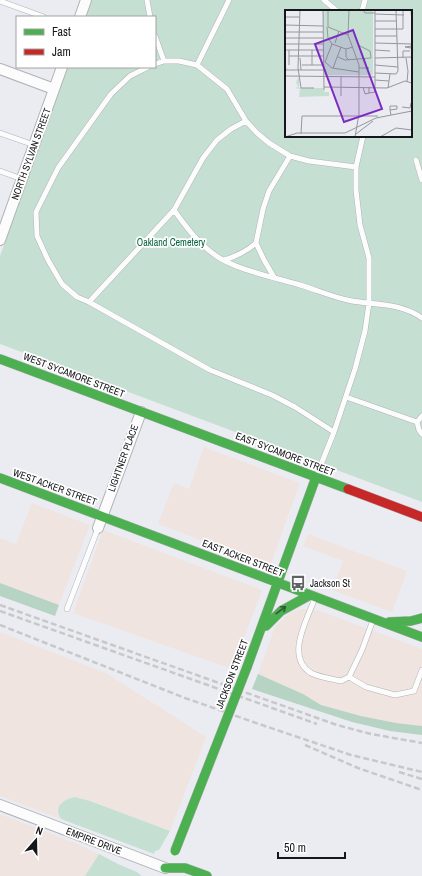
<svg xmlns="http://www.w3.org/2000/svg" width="422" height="876" font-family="'Archivo Narrow',sans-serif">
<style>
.commercial{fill:#efe4df}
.green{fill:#c5e0d3;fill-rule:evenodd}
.forest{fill:#b6d3c4}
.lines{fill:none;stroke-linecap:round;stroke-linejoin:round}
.lane-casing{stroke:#b1b2b6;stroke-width:6}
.street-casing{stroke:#b1b2b6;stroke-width:12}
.fast-casing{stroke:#b1b2b6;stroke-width:10}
.jam-casing{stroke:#b1b2b6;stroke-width:10}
.path{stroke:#d4d5d7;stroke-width:1.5;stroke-dasharray:2 2;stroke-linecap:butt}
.lane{stroke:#fcfcfd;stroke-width:5}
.street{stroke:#fcfcfd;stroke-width:10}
.fast{stroke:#4caf50;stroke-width:9}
.jam{stroke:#c62828;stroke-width:9}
.rail{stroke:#c8c8ca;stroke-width:2.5;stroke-dasharray:6 3;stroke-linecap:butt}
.fast-bridge-casing{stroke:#b1b2b6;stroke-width:10;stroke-linecap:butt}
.fast-bridge{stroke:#4caf50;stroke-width:9}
.oneway{stroke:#2e5b33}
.labels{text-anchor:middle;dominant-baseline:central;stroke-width:3.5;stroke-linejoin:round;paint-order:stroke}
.street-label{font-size:10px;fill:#16171b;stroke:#fff}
.park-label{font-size:10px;fill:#08643e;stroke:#fff}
.poi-label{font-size:10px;fill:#16171b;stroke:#fff;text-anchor:start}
.inset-road{fill:none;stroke:#96979c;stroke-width:1}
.view{fill:#7b2cbf;fill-opacity:0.15;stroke:#7b2cbf;stroke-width:2}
.inset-edge{fill:none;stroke:#16171b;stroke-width:2}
</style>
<rect width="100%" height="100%" fill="#ebecf2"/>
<path class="commercial" d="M204 447 300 483 270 566 158 524 174 483 189 489Z
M32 503 90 525 59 605 0 583V538L16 544Z
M103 530 262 590 232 669 73 613Z
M308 534 407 571 392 612 332 590 343 561 303 546Z
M300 609 317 610 422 649V726L396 723 361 716 321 705 303 694 258 674 275 627 285 617 292 612Z
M0 632 106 673 206 737 170 831 90 801 75 797 69 798 62 803 59 807 58 814 61 819 0 796Z
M0 814 80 845 99 854 85 876H0Z"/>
<path class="green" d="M92 0H422V502L0 344V256L68 67H155V17H86ZM286 11H411V136H286Z
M75 797 90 801 170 831 159 850 155 851 154 854 61 819C53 807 63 799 75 797Z
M99 854 118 864 137 872 142 876H85Z"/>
<path class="forest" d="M0 583 59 605 55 616 0 596Z
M258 674 303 694 321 705 361 716 396 723 422 726V735L390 731 352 722 252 689Z"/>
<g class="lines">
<defs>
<path id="lane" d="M147 0 150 17
M324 0 337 11
M0 1 44 17
M362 11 365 0
M155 36 164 61
M155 64 164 61H179L197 65 227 89 246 121 257 133 269 143 290 156 309 161 356 167
M197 65 229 0
M148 67 130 76 111 94 58 168 36 212 37 236 48 260 62 284 77 297 89 302 210 370 272 395 295 407 334 432
M0 133 34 145
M416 160 422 180
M0 171 22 179
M174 210C186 227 198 243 215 255 233 269 277 278 300 285 317 290 335 298 352 301 377 305 401 303 422 318
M224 260C237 256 246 252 256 243
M274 277 264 260 256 243 263 209 269 191 290 156
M89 302 174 210 203 158 217 140 231 129 246 121
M346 397 417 422
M422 416 417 422 419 430 422 434
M316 477 334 432 355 369 365 331 369 303V258L360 225 356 190V167L363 136
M315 598C307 620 285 657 311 673 319 677 332 679 341 681L349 677 362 650 373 620
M67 609 98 528
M349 677 366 687 395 695 414 691 422 670"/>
<path id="street" d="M80 17 86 0
M0 69 54 89
M0 240 62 67
M98 528 141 412
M0 805 165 868"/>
<path id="fast" d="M0 359 348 489
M0 478 422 637
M389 622 411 621 422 618
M266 626 281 611 310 595
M247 667 316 477
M165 868H185L207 876"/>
<path id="jam" d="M348 489 422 517"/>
</defs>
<use href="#lane" class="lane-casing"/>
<use href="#street" class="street-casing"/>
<use href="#fast" class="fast-casing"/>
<use href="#jam" class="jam-casing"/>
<path class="path" d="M411 59 422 60
M366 155 393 156 410 159"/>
<use href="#lane" class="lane"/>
<use href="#street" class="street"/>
<use href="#fast" class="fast"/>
<use href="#jam" class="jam"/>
<path class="rail" d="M0 605 337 725 371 734 422 743
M0 611 317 724
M0 625 185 698 259 724 351 755 422 772
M305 745 358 768 422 790
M399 772 422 779"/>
<defs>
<path id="fast-bridge" d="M175 851 247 667"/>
</defs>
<use href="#fast-bridge" class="fast-bridge-casing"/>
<use href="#fast-bridge" class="fast-bridge"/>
</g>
<defs><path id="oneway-shaft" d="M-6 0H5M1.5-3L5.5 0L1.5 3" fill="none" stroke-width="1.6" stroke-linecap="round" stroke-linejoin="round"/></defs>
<use class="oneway" href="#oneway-shaft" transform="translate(281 610) rotate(-37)"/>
<defs>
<symbol id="bus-bare" viewBox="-9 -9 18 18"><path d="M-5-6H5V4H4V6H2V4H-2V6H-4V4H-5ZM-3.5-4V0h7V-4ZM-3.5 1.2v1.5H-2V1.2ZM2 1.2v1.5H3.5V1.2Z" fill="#616266" stroke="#fff" stroke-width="2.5" paint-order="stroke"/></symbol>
</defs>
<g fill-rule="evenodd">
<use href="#bus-bare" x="287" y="572" width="22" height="22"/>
</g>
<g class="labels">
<g class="street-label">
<text transform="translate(31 154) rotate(-70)">NORTH SYLVAN STREET</text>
<text transform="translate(74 375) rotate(21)">WEST SYCAMORE STREET</text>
<text transform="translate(285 454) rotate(21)">EAST SYCAMORE STREET</text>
<text transform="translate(123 458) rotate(-70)">LIGHTNER PLACE</text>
<text transform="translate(55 487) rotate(20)">WEST ACKER STREET</text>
<text transform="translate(243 558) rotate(21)">EAST ACKER STREET</text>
<text transform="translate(232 674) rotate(-69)">JACKSON STREET</text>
<text transform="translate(94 841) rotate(21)">EMPIRE DRIVE</text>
</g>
<g class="park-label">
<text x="171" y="242">Oakland Cemetery</text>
</g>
<g class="poi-label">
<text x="310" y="583">Jackson St</text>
</g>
</g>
<g transform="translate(285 10)">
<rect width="127" height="127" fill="#ebecf2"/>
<path d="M38 0H88V65H39ZM14 67V78H38L40 82H44V86L14 87 15 79 10 78 13 77 11 72Z" fill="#c5e0d3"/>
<path class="inset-road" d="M15 0 13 58 16 78H29M38 0 39 80M43 0V17L63 25M64 0 63 25 74 55V104L70 127M78 0 80 3H90M126 0 127 13M90 4 119 5M0 7H15M0 10V40M90 11H111M0 15 38 16M42 17 43 28 47 34M90 19H118V0M0 22H38M90 26H112M0 28H38M50 33 54 21M90 33 127 34M0 34H38M127 34V36L126 38 120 37 127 36M68 37 61 39 47 34 40 52 47 58 74 62M61 39V47L64 50M0 40H38M27 40V55M90 40 105 41M4 46H38M53 47 60 50 86 48 85 41 73 35M15 48 16 60M90 48 127 47M118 48V41H125M121 48 123 61 122 72M0 54 1 60H38M4 55V40M17 55H38M90 55 113 57M48 58 56 37M74 58H84H81M90 63 111 64 113 61 111 0M0 66 90 67M90 70 104 71M39 77 102 78 120 71 127 73M78 77 80 84 84 83V77M103 78 105 64M84 83 90 82V0M56 86V66M117 97 125 98 126 93M105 100V96H112V99L105 100 106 105M73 106H93M16 124 17 106H73M71 124 88 111M0 127 12 123H60L91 108 127 101M95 127 111 118 127 120"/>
<path class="view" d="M68 20 97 99 59 112 30 34Z"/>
<rect width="127" height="127" class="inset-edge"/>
</g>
<rect x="16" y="16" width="140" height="52" fill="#ffffff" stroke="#a2a2a4"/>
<rect x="24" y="29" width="20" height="6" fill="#4caf50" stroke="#a2a2a4"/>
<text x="52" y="36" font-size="12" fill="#16171b">Fast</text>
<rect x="24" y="49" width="20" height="6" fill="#c62828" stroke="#a2a2a4"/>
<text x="52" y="56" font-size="12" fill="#16171b">Jam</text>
<g transform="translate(36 840) rotate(20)" stroke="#ffffff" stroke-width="3" paint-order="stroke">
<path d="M0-3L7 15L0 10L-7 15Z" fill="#16171b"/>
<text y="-6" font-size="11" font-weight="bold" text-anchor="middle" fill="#16171b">N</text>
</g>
<path d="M278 852v6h67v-6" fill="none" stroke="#16171b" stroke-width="2"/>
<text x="284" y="852" font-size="12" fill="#16171b" stroke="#ffffff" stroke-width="3" paint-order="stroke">50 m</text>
</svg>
